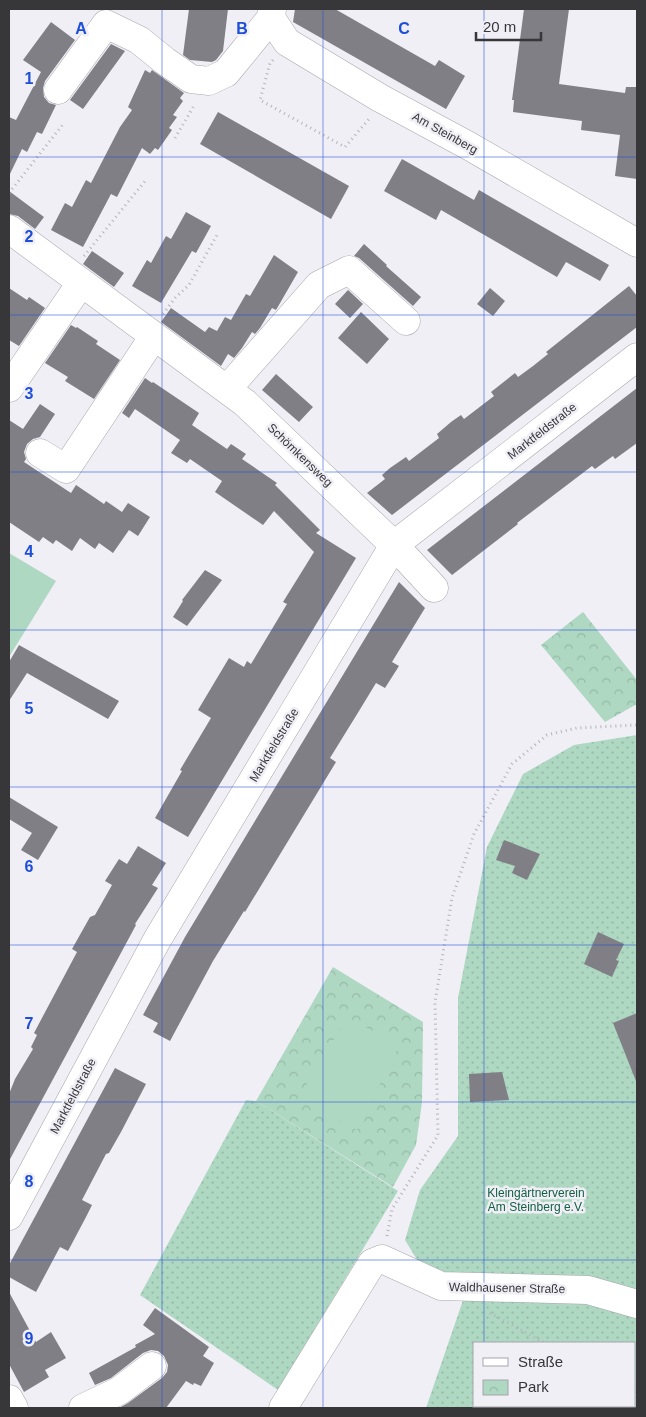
<svg xmlns="http://www.w3.org/2000/svg" width="646" height="1417" font-family="Arial,sans-serif">
<style>
.grass{fill:url(#grass-dots);fill-rule:evenodd}
.park{fill:url(#park-crowns)}
.pitch{fill:#aed8c2}
.building{fill:#7f7f85}
.lines{fill:none;stroke-linecap:round;stroke-linejoin:round}
.minor-casing{stroke:#a7a7ad;stroke-width:29}
.path{stroke:#b4b3b9;stroke-width:3;stroke-dasharray:1 4;stroke-linecap:butt}
.minor{stroke:#fff;stroke-width:28}
.grid{fill:none;stroke:#1d4ed8;stroke-width:1;stroke-opacity:0.55}
.labels{text-anchor:middle;dominant-baseline:central;stroke-width:5;stroke-linejoin:round;paint-order:stroke}
.street-label{font-size:12px;fill:#37373a;stroke:#f0eff6}
.park-label{font-size:12px;fill:#156044;stroke:#f0eff6}
.grid-label{font-size:16px;text-anchor:middle;font-weight:bold;fill:#1d4ed8;stroke:#f0eff6;stroke-width:5;stroke-linejoin:round;paint-order:stroke}
</style>
<defs>
<pattern id="grass-dots" width="8" height="8" patternUnits="userSpaceOnUse" patternTransform="scale(1.25)"><rect width="8" height="8" fill="#aed8c2"/><path d="M2 2h.1M6 6h.1" fill="none" stroke="#96baa7" stroke-width="1.8" stroke-linecap="round"/></pattern>
<pattern id="park-crowns" width="20" height="18" patternUnits="userSpaceOnUse" patternTransform="scale(1.25)"><rect width="20" height="18" fill="#aed8c2"/><path d="M2 6a3 3 0 1 1 6 0M12 15a3 3 0 1 1 6 0" fill="none" stroke="#96baa7"/></pattern>
</defs>
<rect width="100%" height="100%" fill="#f0eff6"/>
<path class="grass" d="M637 735V1408H426L471 1277 424 1271 405 1240 420 1190 458 1136V998L487 847 523 774 574 745ZM475 1343H635V1406H475Z
M246 1100 256 1101 398 1191 278 1390 140 1295Z"/>
<path class="park" d="M583 612 637 680V704L605 722 541 645Z
M333 967 423 1022 422 1102 416 1145 393 1187 256 1101Z"/>
<path class="pitch" d="M9 553 56 581 9 657Z
M347 1018 400 1044 357 1130 298 1098Z"/>
<path class="building" d="M189 9H228L223 51 216 60 212 62 190 60 183 55Z
M295 9H335L435 66 439 60 465 76 446 109 293 22Z
M524 9H569L559 84 625 93 626 87H637V179L615 176 620 135 581 130 582 121 513 112 514 100H512Z
M51 22 75 40 45 81 43 88 44 97 49 103 56 105 42 134 37 132 27 152 22 149 9 176V117L16 120 41 72 23 60Z
M111 44 125 51 83 109 70 100Z
M145 70 150 73 152 70 184 93 180 98 183 101 173 115 177 117 169 128 172 130 158 150 155 148 150 154 142 148 117 197 111 194 83 247 51 230 65 203 72 207 86 180 91 183 120 127 132 110 128 107Z
M218 112 349 186 331 219 200 144Z
M402 159 474 200 479 190 609 265 600 281 566 262 557 277 441 210 436 220 384 191Z
M9 191 44 217 35 229 18 216 9 214Z
M186 212 211 226 196 253 192 251 161 303 132 286 147 260 151 263 166 236 171 239Z
M364 244 387 265 386 266 421 297 413 306 359 258 354 256Z
M92 251 124 273 114 287 83 264Z
M274 255 298 272 276 310 272 308 260 328 255 334 252 332 242 348 234 358 228 354 221 366 161 322 171 308 205 332 209 327 217 331 225 317 231 320 246 294 250 296Z
M629 286 637 296V327L392 515 367 493 385 479 382 475 390 468 406 457 409 461 439 438 437 434 451 422 461 415 464 419 494 396 491 392 515 373 518 377 533 366 548 354 546 352Z
M9 288 27 300 29 297 45 308 19 346 9 340Z
M490 288 505 301 493 316 477 304Z
M348 290 363 304 350 318 335 304Z
M361 312 389 339 367 364 338 338Z
M71 325 76 328 77 327 98 341 96 344 120 360 94 399 65 381 68 377 45 363Z
M276 374 313 407 299 422 262 390Z
M145 378 152 383 153 382 199 413 192 425 227 449 231 444 246 454 242 459 277 483 275 485 320 530 316 533 356 558 188 837 155 818 182 771 180 770 211 718 198 710 229 658 244 667 247 661 251 664 287 604 283 602 314 552 274 511 263 525 215 492 222 481 190 459 187 463 171 453 180 440 135 409 129 418 122 413Z
M637 388V443L615 459 613 456 595 469 592 466 517 523 518 524 452 575 427 550Z
M40 404 55 414 40 437 33 439 27 444 24 452 26 459 24 462 71 493 76 485 104 504 106 501 122 512 128 503 150 517 138 536 129 530 113 553 99 543 95 549 80 538 72 551 56 540 53 544 43 537 39 542 9 522V420L23 429Z
M205 570 222 580 187 626 173 617 183 601 182 600Z
M399 582 425 608 392 662 399 666 385 688 376 683 359 711 330 758 336 762 245 912 244 911 213 961 170 1041 153 1032 158 1023 143 1015 185 937Z
M19 645 119 701 108 719 27 673 9 701V662Z
M9 797 58 827 38 860 21 850 32 833 9 819Z
M504 840 540 854 527 880 512 873 515 866 496 860Z
M138 846 166 863 152 885 158 888 135 924 136 925 9 1161V1094L15 1079 33 1049 31 1047 37 1035 34 1033 77 952 72 949 90 917 95 915 112 885 105 881 119 859 127 864Z
M598 932 624 944 616 960 619 961 612 977 584 964Z
M637 1013V1080L636 1081 613 1023Z
M115 1068 146 1084 121 1132 109 1153 106 1154 82 1200 92 1205 86 1217 68 1251 60 1247 36 1292 9 1277V1265Z
M502 1072 509 1100 470 1102 469 1074Z
M9 1292 36 1342 51 1332 66 1358 45 1370 49 1377 24 1392 9 1364Z
M155 1308 209 1347 203 1356 214 1363 201 1386 194 1383 193 1385 186 1381 166 1408H119L128 1403 162 1378 167 1372 168 1365 164 1356 158 1351 151 1350 143 1353 111 1378 95 1385 89 1373 136 1347 135 1345 155 1334 143 1325Z"/>
<g class="lines">
<defs>
<path id="minor" d="M272 9 271 18 287 42 380 98 469 146 637 243
M58 90 106 24 139 40 165 61 191 79 209 81 226 73 271 18
M9 229 245 403 394 545 434 588
M9 388 81 283
M227 389 319 285 349 270 406 321
M40 453 66 469 154 336
M9 1216 157 940 394 545 637 357
M9 1399 14 1408
M83 1408 119 1391 152 1366
M283 1408 372 1263 382 1259 441 1286 588 1290 637 1304"/>
</defs>
<use href="#minor" class="minor-casing"/>
<path class="path" d="M273 60 270 63 260 100 345 147 369 119
M175 138 195 104
M9 193 64 123
M84 256 146 180
M163 314 175 298 189 285 217 235
M387 1236 392 1209 438 1135 435 1002 452 898 474 834 512 764 547 735 577 728 637 725
M490 1313 545 1343
M635 1392 637 1394"/>
<use href="#minor" class="minor"/>
</g>
<path class="grid" d="M162 9V1408M323 9V1408M484 9V1343M9 157H637M9 315H637M9 472H637M9 630H637M9 787H637M9 945H637M9 1102H637M9 1260H637M484 1406V1408"/>
<g class="labels">
<g class="street-label">
<text transform="translate(445 133) rotate(29)">Am Steinberg</text>
<text transform="translate(542 431) rotate(-38)">Marktfeldstraße</text>
<text transform="translate(300 455) rotate(44)">Schömkensweg</text>
<text transform="translate(274 745) rotate(-59)">Marktfeldstraße</text>
<text transform="translate(73 1096) rotate(-62)">Marktfeldstraße</text>
<text transform="translate(507 1288) rotate(1)">Waldhausener Straße</text>
</g>
<g class="park-label">
<text x="536" y="1193">Kleingärtnerverein<tspan x="536" dy="14">Am Steinberg e.V.</tspan></text>
</g>
</g>
<g class="grid-label">
<text x="81" y="34">A</text>
<text x="242" y="34">B</text>
<text x="404" y="34">C</text>
<text x="29" y="84">1</text>
<text x="29" y="242">2</text>
<text x="29" y="399">3</text>
<text x="29" y="557">4</text>
<text x="29" y="714">5</text>
<text x="29" y="872">6</text>
<text x="29" y="1029">7</text>
<text x="29" y="1187">8</text>
<text x="29" y="1344">9</text>
</g>
<rect width="646" height="1417" fill="none" stroke="#37373a" stroke-width="20"/>
<rect x="473" y="1342" width="162" height="65" fill="#f0eff6" stroke="#a6a5ab"/>
<rect x="483" y="1358" width="25" height="8" fill="#ffffff" stroke="#a6a5ab"/>
<text x="518" y="1367" font-size="15" fill="#37373a">Straße</text>
<rect x="483" y="1380" width="25" height="15" fill="url(#park-crowns)" stroke="#a6a5ab"/>
<text x="518" y="1392" font-size="15" fill="#37373a">Park</text>
<path d="M476 32v8h65v-8" fill="none" stroke="#37373a" stroke-width="2.5"/>
<text x="483" y="32" font-size="15" fill="#37373a" stroke="#f0eff6" stroke-width="4" paint-order="stroke">20 m</text>
</svg>
